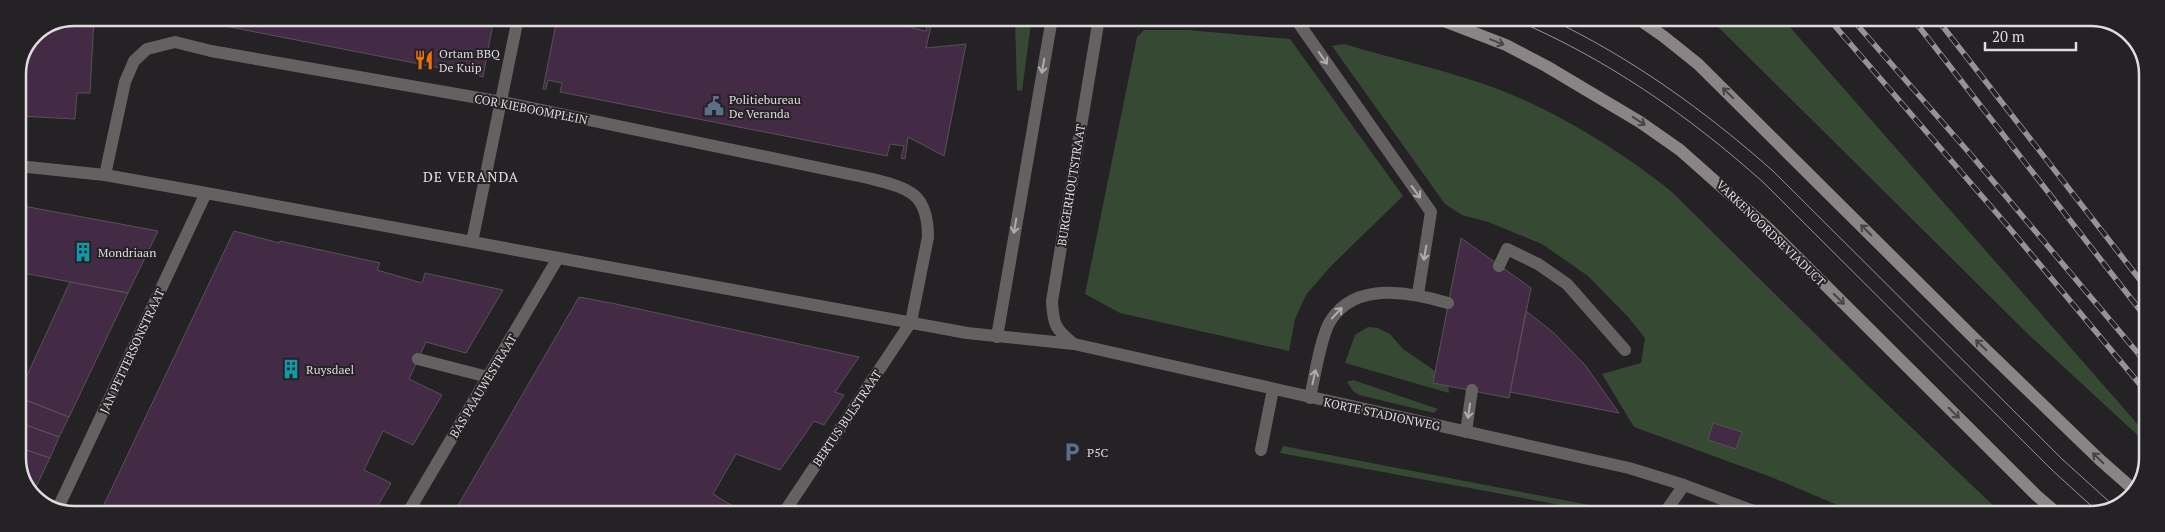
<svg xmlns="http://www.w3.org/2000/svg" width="2165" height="532" font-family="'PT Serif',serif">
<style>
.green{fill:#354933}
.building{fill:#442b45;stroke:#565256}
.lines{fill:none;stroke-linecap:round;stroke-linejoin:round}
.lane{stroke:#646261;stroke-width:12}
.street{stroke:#646261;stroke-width:12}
.secondary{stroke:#8a8584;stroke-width:12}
.tram{stroke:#959395;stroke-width:1}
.rail-casing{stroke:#959395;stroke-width:5.5}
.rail{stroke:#252225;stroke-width:4;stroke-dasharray:11;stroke-linecap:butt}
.oneway{stroke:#484546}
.oneway2{stroke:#aeacad}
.labels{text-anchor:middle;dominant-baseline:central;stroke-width:4;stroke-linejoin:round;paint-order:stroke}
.poi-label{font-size:12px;fill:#dfdddf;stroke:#252225;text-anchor:start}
.street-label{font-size:12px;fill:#dfdddf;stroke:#252225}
.neighbourhood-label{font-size:14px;letter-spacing:1px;fill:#e4dfe4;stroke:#252225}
.rim{fill:none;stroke:#dfdddf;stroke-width:2.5}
</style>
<rect width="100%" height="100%" fill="#252225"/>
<path class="green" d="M1019 18 1029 21 1031 24 1022 91 1017 90 1015 20Z
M1709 18H1782L2141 428 2145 442 2030 336Z
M1144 30H1188L1290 39 1403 196 1330 267 1306 295 1295 319 1289 351 1120 313 1085 294 1137 37Z
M1344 44C1394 59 1446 70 1495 88 1556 111 1621 151 1672 192L1867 385 2002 514H1859L1771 477 1634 427 1602 374 1641 363 1645 338 1628 317 1588 276 1542 244 1488 222 1462 215 1445 204 1332 46Z
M1368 327 1378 328 1390 334 1403 349 1448 380 1449 393 1345 363 1355 335Z
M1353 380 1438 409 1434 413 1359 395 1353 391 1347 382Z
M1283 446 1610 509 1609 514 1280 453Z"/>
<path class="building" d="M74 18H94L90 93H77L75 119 18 116V74L34 34Z
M205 18H494L483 77 479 76 481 69 467 67 466 73 204 22Z
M557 18H889L913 23 912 28 926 31 927 25 931 26 926 48 966 44 944 156 908 137 905 159 901 158 904 146 890 144 887 156 560 92 562 83 548 80 546 89H543Z
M18 205 158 231 128 293 18 272Z
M234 231 279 243 280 241 380 263 377 270 422 283 425 273 503 290 466 353 426 342 409 379 442 395 413 445 383 431 364 470 391 483 373 514 100 513Z
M1461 238 1531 288 1509 398 1433 383Z
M70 282 128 293 69 417 18 397V395Z
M579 297 616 304 859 357 835 392 844 395 824 425 814 421 780 470 736 454 713 494 746 514H453Z
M1526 311 1554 333 1585 365 1619 413 1510 392Z
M18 397 69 417 59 437 18 422Z
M18 422 59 437 50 458 18 447Z
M1713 423 1742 432 1736 449 1708 440Z
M18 447 50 458 32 495 18 465Z"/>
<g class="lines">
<path class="lane" d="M1295 18 1431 212 1418 294
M1499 266 1507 249 1538 264 1567 284 1625 350
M418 359 488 377
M1310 398C1314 380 1321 334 1331 320 1356 281 1411 292 1448 303
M1466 432 1472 390
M1261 450 1273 389"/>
<path class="street" d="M18 166 105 175 206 193 967 333 1074 344 1629 468 1684 485 1762 514
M105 175 125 82 134 61 147 49 175 42 211 51 502 102 868 178C907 188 928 191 928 237L911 322 783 514
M472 242 518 18
M997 337 1052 18
M1074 344C1056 330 1053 325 1052 301L1099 18
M57 510 206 193
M407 514 558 258
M1664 514 1684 485"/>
<path class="secondary" d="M1436 18 1506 45 1546 66 1640 122 1680 150 1769 229 2036 495 2058 514
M1637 18 1663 36 1698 64 1980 344 2099 459 2134 490"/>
<path class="tram" d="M1511 18C1606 58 1688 115 1764 183L2052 470 2098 512
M1548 18C1632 58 1704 110 1773 171L2062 459 2114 506"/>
<defs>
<path id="rail" d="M1828 18 2006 224 2147 393
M1852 19 1972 156 2147 364
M1913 19 2147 319
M1937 19 2147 289"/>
</defs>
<use href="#rail" class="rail-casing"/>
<use href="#rail" class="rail"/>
</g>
<defs><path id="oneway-shaft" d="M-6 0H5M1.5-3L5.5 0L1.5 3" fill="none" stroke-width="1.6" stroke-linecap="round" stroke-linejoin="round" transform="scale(1.25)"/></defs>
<g class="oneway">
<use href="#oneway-shaft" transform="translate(1497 42) rotate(22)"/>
<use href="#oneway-shaft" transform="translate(1728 93) rotate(-136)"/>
<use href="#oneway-shaft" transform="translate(1639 121) rotate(33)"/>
<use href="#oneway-shaft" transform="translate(1866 230) rotate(-135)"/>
<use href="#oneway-shaft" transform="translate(1839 299) rotate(45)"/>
<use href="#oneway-shaft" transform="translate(1981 345) rotate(-136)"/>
<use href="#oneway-shaft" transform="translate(1954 413) rotate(45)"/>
<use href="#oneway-shaft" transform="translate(2098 458) rotate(-136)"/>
</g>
<g class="oneway2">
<use href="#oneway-shaft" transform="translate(1323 58) rotate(55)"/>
<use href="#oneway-shaft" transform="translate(1043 66) rotate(100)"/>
<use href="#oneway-shaft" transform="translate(1416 192) rotate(54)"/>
<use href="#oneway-shaft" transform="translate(1015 226) rotate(100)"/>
<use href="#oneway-shaft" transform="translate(1425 253) rotate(100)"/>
<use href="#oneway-shaft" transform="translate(1337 313) rotate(-47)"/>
<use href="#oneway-shaft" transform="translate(1314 377) rotate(-78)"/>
<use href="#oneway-shaft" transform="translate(1469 411) rotate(98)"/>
</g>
<defs>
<symbol id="restaurant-bare" viewBox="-9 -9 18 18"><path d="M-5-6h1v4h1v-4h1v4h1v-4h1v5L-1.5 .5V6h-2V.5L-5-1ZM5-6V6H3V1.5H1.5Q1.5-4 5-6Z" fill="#e8710a" stroke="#252225" stroke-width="2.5" paint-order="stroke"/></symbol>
<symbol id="civic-bare" viewBox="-9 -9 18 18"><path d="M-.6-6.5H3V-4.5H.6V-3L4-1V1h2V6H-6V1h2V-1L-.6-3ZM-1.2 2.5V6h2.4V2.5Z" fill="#5c6f8a" stroke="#252225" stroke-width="2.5" paint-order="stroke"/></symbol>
<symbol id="building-bare" viewBox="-9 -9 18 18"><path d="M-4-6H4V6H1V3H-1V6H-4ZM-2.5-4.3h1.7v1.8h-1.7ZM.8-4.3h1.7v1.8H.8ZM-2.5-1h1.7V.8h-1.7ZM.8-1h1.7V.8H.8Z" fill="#0f9aa8" stroke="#252225" stroke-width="2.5" paint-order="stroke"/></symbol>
<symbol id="parking-bare" viewBox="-9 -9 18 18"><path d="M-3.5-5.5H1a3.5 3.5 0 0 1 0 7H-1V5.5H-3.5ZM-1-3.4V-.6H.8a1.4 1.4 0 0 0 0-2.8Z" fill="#5c6f8a" stroke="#252225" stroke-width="2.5" paint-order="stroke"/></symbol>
</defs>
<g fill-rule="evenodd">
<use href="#restaurant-bare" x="410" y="46" width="28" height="28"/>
<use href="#civic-bare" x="700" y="92" width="28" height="28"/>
<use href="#building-bare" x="69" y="238" width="28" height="28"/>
<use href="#building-bare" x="277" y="355" width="28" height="28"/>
<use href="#parking-bare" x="1058" y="438" width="28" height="28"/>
</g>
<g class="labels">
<g class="poi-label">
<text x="439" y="53">Ortam BBQ<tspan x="439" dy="14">De Kuip</tspan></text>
<text x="729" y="99">Politiebureau<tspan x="729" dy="14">De Veranda</tspan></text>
<text x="98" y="252">Mondriaan</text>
<text x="306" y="369">Ruysdael</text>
<text x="1087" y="452">P5C</text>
</g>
<g class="street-label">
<text transform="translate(531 109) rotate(11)">COR KIEBOOMPLEIN</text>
<text transform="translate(1071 185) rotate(-81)">BURGERHOUTSTRAAT</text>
<text transform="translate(1771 233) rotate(44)">VARKENOORDSEVIADUCT</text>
<text transform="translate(132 351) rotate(-65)">JAN PETTERSONSTRAAT</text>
<text transform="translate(483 386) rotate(-59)">BAS PAAUWESTRAAT</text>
<text transform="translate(1382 414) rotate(12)">KORTE STADIONWEG</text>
<text transform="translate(847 418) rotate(-56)">BERTUS BULSTRAAT</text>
</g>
<g class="neighbourhood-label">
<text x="471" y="176">DE VERANDA</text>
</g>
</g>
<path d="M0 0H2165V532H0ZM74 26H2091A48 48 0 0 1 2139 74V458A48 48 0 0 1 2091 506H74A48 48 0 0 1 26 458V74A48 48 0 0 1 74 26Z" fill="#252225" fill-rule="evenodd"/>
<path class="rim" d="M74 26H2091A48 48 0 0 1 2139 74V458A48 48 0 0 1 2091 506H74A48 48 0 0 1 26 458V74A48 48 0 0 1 74 26Z"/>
<path d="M1985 42v8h91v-8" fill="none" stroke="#dfdddf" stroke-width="2.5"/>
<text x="1992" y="42" font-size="15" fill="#dfdddf" stroke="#252225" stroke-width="4" paint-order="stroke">20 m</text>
</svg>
